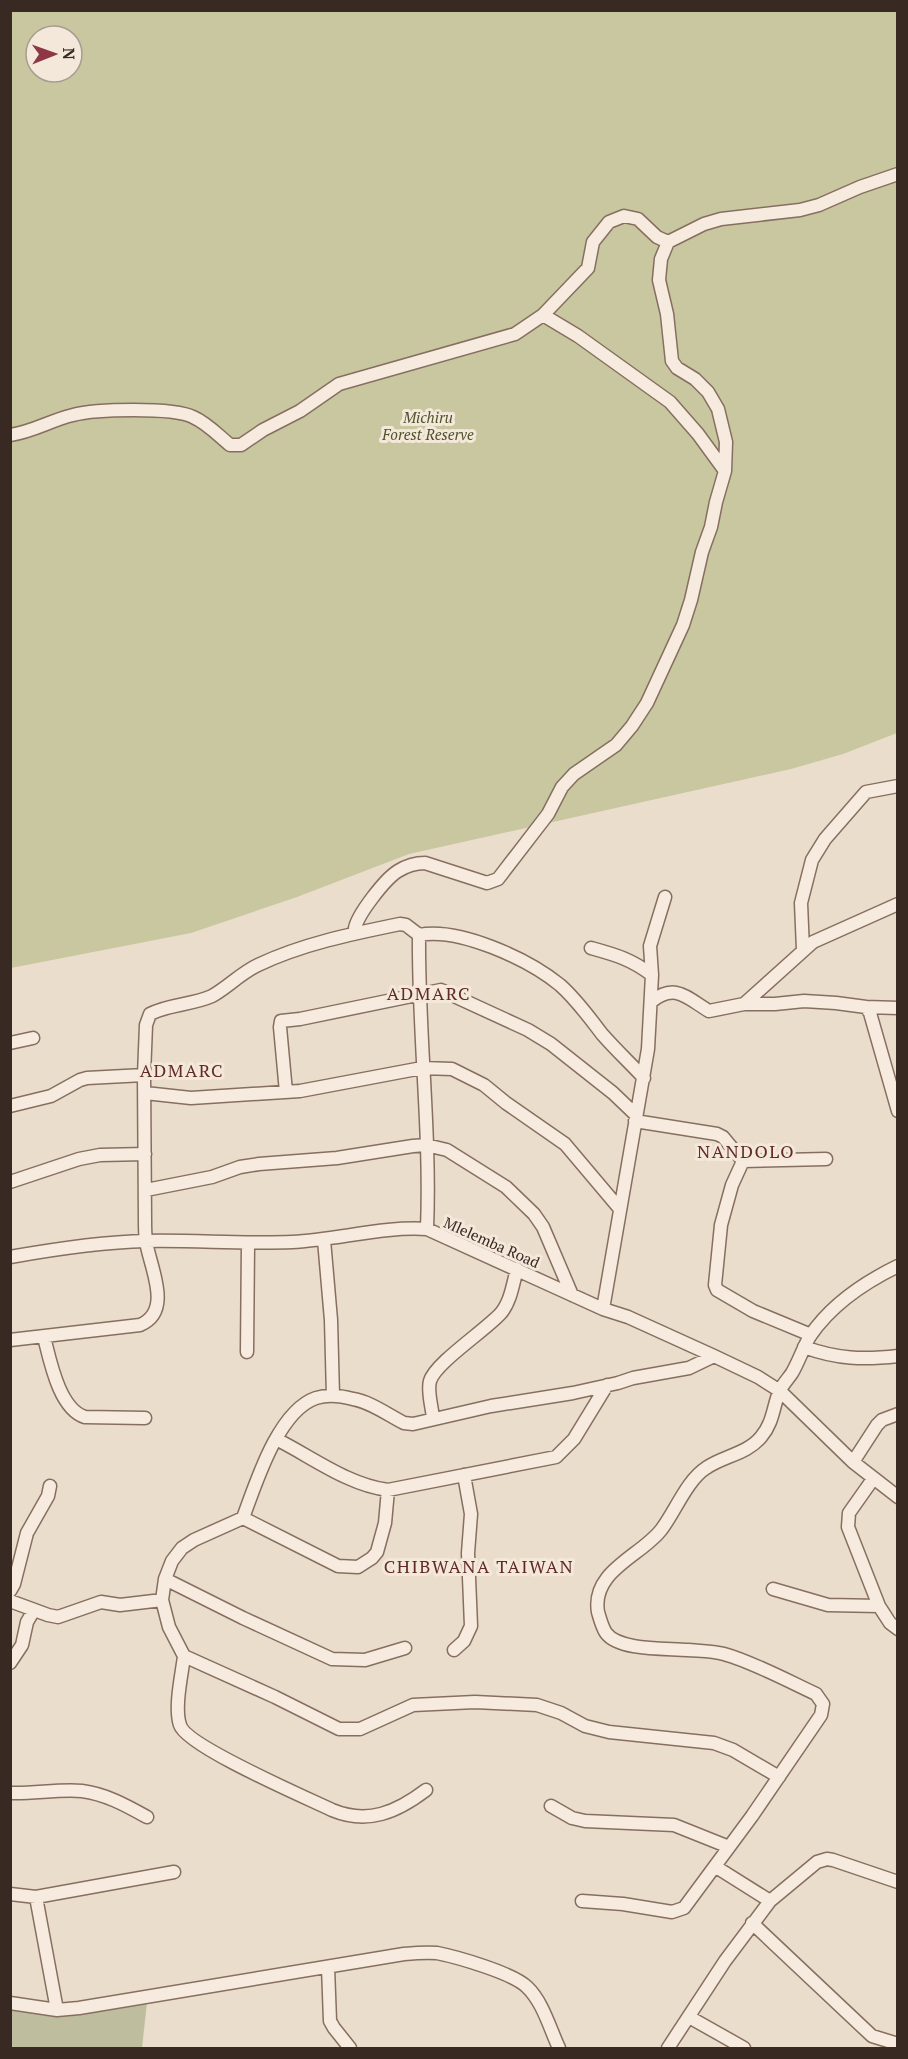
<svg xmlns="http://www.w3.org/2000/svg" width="908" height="2059" font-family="'PT Serif',serif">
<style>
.green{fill:#c8c7a0;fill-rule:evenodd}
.cemetery{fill:#bebd9e}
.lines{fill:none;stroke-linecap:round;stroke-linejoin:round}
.minor-casing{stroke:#866f61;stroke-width:15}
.minor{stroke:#f6ebde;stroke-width:12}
.labels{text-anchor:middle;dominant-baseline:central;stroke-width:6;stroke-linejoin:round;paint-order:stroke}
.park-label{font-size:15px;font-style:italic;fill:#4e522b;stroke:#f3e8da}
.street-label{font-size:15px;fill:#382a23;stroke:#f3e8da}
.quarter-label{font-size:18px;letter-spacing:1.5px;fill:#602a27;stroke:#f3e8da}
</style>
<rect width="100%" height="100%" fill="#ebddcb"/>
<path class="green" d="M11 11H897V733L843 754 791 769 409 854 297 897 191 933 11 968ZM36 36H72V72H36Z"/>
<path class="cemetery" d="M147 2002 142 2048H11L10 2008Z"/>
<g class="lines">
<defs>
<path id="minor" d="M543 315 578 336 670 402 698 434 725 471
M10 435C33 432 51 420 73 415 95 409 173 407 193 417 207 423 219 436 230 445H241L263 430 300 411 339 384 515 334 543 315 588 268 593 242 609 222 624 216 638 219 657 237 668 242
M357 932 355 928C358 914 385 879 398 871 406 866 416 863 425 863L487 883 498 879 548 814 562 787 574 774 616 745 632 726 647 703 683 625 691 600 702 552 711 527 716 502 725 471 726 442 718 409 708 392 695 379 677 368 672 361 667 314 659 280 661 259 668 242 704 224 721 219 800 210 819 205 860 187 898 174
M419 935C459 927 528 959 560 985 576 999 589 1017 602 1034 615 1049 630 1063 644 1078
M591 948C616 955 631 959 652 975
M803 950 801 903 812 860 825 839 866 792 898 786
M651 1002C675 982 687 998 709 1011L744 1004H775L804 1001 836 1003 866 1007 898 1008
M744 1004 813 942 898 904
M866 1007 870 1013 898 1111
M10 1043 33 1038
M286 1092 280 1027 281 1021 300 1019 441 990 528 1030 551 1044 613 1093 636 1115
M145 1093 191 1098 300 1091 422 1068 452 1069 484 1085 506 1103 565 1144 619 1208
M10 1106 51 1096 80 1080 87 1078 144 1075
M635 1121 717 1134 723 1137 743 1161 826 1159
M743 1161 732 1185 721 1225 715 1285 717 1290 753 1311 811 1335
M10 1182 79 1159 100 1155 145 1154
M146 1190 212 1177 240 1167 259 1164 337 1158 413 1146 426 1145 447 1150 506 1187 534 1214 543 1227 572 1295
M324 1240 331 1320 333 1396
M10 1257C55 1249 101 1242 146 1241 195 1240 243 1244 292 1242 337 1240 383 1226 427 1229L603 1309 628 1317 714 1356 758 1377 780 1391 853 1462 898 1497
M603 1309 648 1049 652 975 650 946 665 897
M44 1337C50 1360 59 1409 85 1417L145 1418
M10 1340 140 1325C174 1311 149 1265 146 1241 145 1234 145 1228 145 1221L144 1075 146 1025 150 1014C169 1004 192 1005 212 996 228 987 241 973 258 965 302 944 351 934 400 924L406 925 419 935C418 1033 431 1131 427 1229
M804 1347C837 1359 863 1360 898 1356
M247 1352 248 1244
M714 1356 689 1368 633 1378 618 1383 573 1393 491 1406 413 1424 404 1423C388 1415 371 1402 353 1399 342 1396 328 1394 316 1398 278 1411 256 1483 243 1518L194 1540 182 1548 172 1561 165 1579 162 1600 169 1627 184 1656 275 1697 339 1729H360L413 1705 475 1702 537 1705 561 1713 585 1726 609 1732 714 1743 733 1750 779 1777
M433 1418C432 1407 427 1391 430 1381 435 1363 486 1330 501 1313 511 1301 513 1283 517 1269
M276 1439C312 1457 348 1485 388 1490L556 1457 574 1439 607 1385
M853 1462 877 1425 882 1420 898 1414
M873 1479 849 1513 848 1527 879 1606 890 1623 898 1629
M243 1518 338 1566 358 1567 372 1558 377 1552 385 1523 388 1490
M165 1579 243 1618 332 1659 365 1660 405 1648
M773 1589 828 1605 879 1606
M10 1591 14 1584 27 1533 48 1496 50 1486
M10 1601 48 1615 58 1617 101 1602 120 1605 162 1600
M454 1650 464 1641 471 1626 468 1553 471 1514 464 1475
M184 1656C182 1674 174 1707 180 1725 186 1746 307 1798 332 1810 368 1825 397 1812 426 1790
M10 1663 22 1645 27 1622 34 1610
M10 1793C34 1794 58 1789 82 1791 106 1794 127 1806 147 1817
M551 1806 572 1818 585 1821 674 1825 729 1847
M716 1867 770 1901
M10 1894 36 1897 174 1872
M36 1897 57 2010
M582 1901 623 1904 672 1912 684 1908 752 1816 821 1715 823 1704 816 1694C788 1681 753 1662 724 1654 713 1651 700 1651 688 1650 667 1648 619 1651 606 1633 602 1627 600 1619 598 1612 591 1571 641 1556 661 1530 675 1512 687 1480 706 1468 723 1456 747 1454 761 1437 773 1423 773 1408 779 1392 782 1385 788 1379 792 1373 799 1361 803 1348 810 1336 831 1305 865 1282 898 1266
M752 1923 872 2036 898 2044
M328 1967 330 2021 334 2028 350 2048
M10 2003 57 2010 79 2008 404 1954C415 1953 426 1952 437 1953 457 1957 513 1973 527 1987 543 2002 550 2029 559 2048
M689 2017 744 2048
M668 2048 725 1961 770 1901 817 1862 827 1859 833 1860 898 1882"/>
</defs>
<use href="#minor" class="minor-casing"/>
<use href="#minor" class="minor"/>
</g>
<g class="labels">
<g class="park-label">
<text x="428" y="417">Michiru<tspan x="428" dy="17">Forest Reserve</tspan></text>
</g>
<g class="street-label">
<text transform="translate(492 1242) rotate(24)">Mlelemba Road</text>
</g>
<g class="quarter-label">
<text x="429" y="993">ADMARC</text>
<text x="182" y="1070">ADMARC</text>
<text x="746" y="1151">NANDOLO</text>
<text x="479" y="1566">CHIBWANA TAIWAN</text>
</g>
</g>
<rect width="908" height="2059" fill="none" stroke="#382a23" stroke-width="24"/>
<g transform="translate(54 54) rotate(89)"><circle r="28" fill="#f3e8da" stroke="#a89c91" stroke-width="1.5"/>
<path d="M0-4.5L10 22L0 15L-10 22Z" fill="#8e3745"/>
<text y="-9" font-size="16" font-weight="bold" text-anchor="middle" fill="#382a23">N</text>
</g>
</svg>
